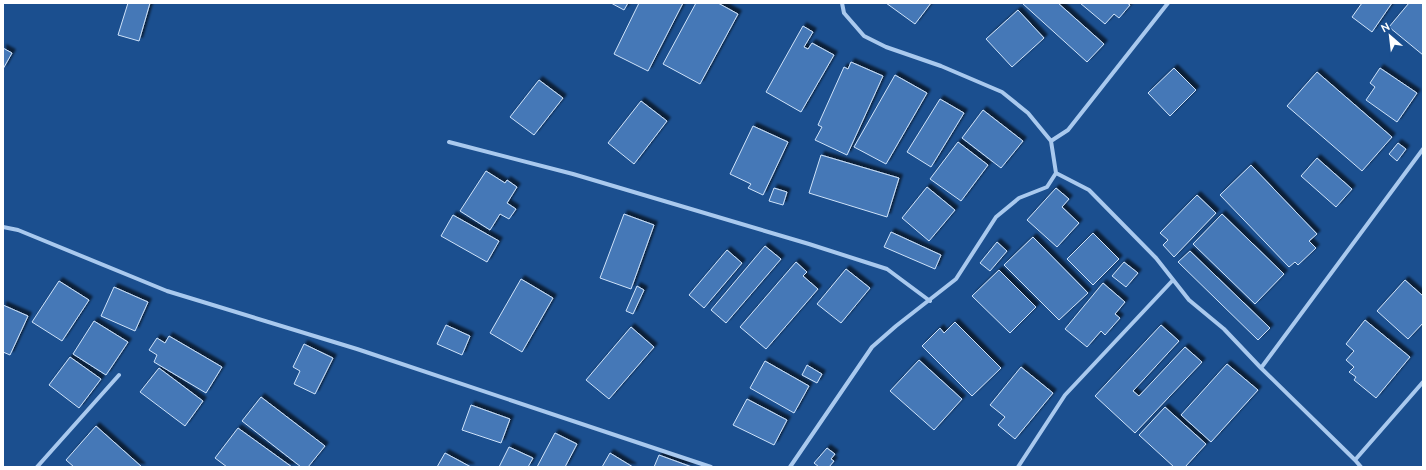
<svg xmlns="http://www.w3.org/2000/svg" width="1426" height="470" font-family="Ubuntu,sans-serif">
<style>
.building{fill:#4478b7;stroke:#cfe3fa;filter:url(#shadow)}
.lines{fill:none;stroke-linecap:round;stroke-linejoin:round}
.street{stroke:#a9c9ee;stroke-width:4}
</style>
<defs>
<filter id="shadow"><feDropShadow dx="3.5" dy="-3.5" stdDeviation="1" flood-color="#0009"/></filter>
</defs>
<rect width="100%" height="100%" fill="#1b4f8f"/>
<path class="building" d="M128 3H150L139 41 118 35Z
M611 3H628L624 10Z
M639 3H683L648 71 614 54Z
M696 3H718L738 14 700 84 663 64Z
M886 3H931L915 24Z
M1022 3H1058L1104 44 1087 62Z
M1080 3H1127L1130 5 1119 18 1114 14 1105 24Z
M1362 3H1392L1372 32 1352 17Z
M1409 3H1423V55L1389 27Z
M1018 10 1044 38 1012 67 986 39Z
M803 26 813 32 804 47 808 49 812 43 834 55 801 112 766 92Z
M3 48 12 53 3 69Z
M851 62 883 76 847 155 815 140 822 127 818 125 844 67 848 69Z
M1174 68 1196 90 1170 116 1148 93Z
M1380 68 1417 93 1397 122 1366 100 1375 87 1370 83Z
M1317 72 1392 137 1362 171 1287 106Z
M895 75 927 93 886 164 854 147Z
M539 80 563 98 534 135 510 117Z
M940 99 964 113 931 167 907 152Z
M641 101 667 121 634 164 608 143Z
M983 110 1023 141 1001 168 962 138Z
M753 126 788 142 763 195 748 188 751 184 730 174Z
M958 142 988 165 961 201 930 179Z
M1398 143 1406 149 1397 161 1389 154Z
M821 155 899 178 887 217 809 193Z
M1317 158 1352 189 1336 207 1301 176Z
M1251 165 1317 234 1309 241 1316 248 1298 265 1295 262 1289 267 1220 195Z
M486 171 505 183 507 180 517 187 507 203 516 209 509 219 500 214 490 230 460 211Z
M927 187 955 210 929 241 902 218Z
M774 188 787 192 783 205 769 201Z
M1056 188 1069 199 1062 207 1079 223 1057 247 1027 220Z
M1197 195 1216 213 1174 257 1163 245 1168 240 1160 233Z
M624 214 654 225 631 289 600 278Z
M1222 214 1284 274 1255 304 1193 244Z
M453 215 499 241 487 262 441 236Z
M891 232 941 255 935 269 884 247Z
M1093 233 1119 259 1093 285 1067 259Z
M1033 237 1088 293 1059 320 1004 265Z
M997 242 1007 251 990 271 980 263Z
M765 246 781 259 726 323 711 310Z
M727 250 742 263 704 308 689 295Z
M1190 251 1270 328 1258 340 1178 262Z
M796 262 807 272 803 276 818 289 766 349 740 327Z
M1124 262 1138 273 1126 287 1112 276Z
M846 269 870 288 841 323 817 304Z
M999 270 1036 307 1010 333 972 296Z
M521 279 553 298 522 352 490 333Z
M1405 280 1423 296V323L1408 339 1377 311Z
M59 281 89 300 62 341 32 322Z
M1103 283 1125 302 1115 314 1120 318 1105 335 1101 331 1087 347 1065 329Z
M637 286 644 290 633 314 626 311Z
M114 287 148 302 135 331 101 316Z
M3 305 28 316 10 355 3 352Z
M1365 320 1410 357 1376 398 1354 380 1356 377 1349 372 1354 367 1346 360 1354 351 1346 344Z
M94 321 128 342 106 375 73 354Z
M955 322 1001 368 972 396 922 346 940 328 944 333Z
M446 325 470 336 462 355 437 344Z
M1161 325 1179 341 1133 391 1139 396 1185 347 1202 362 1135 433 1095 396Z
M631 327 654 347 609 399 586 380Z
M169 336 222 367 206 393 154 362 157 355 149 350 157 338 165 343Z
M304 344 333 358 315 394 294 384 300 371 293 367Z
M70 357 101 379 79 408 49 385Z
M919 360 962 399 934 430 890 391Z
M765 361 809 386 794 413 750 388Z
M1227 364 1258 390 1211 442 1181 415Z
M807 365 822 374 817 383 802 375Z
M1021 367 1053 393 1015 439 998 425 1005 417 990 405Z
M159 368 203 401 185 426 140 392Z
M261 397 325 446 308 467H301L242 421Z
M747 399 787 420 774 445 733 425Z
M471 405 510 419 501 443 462 430Z
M1165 407 1206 444 1185 467H1174L1139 435Z
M96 426 142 467H74L66 460Z
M238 428 292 467H227L215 458Z
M555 433 577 444 565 467H537Z
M509 447 533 458 528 467H499Z
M827 448 835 454 831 459 834 461 829 467H819L814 463Z
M445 453 471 467H437Z
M610 453 633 467H602Z
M659 455 692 467H654Z"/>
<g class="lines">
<path class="street" d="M842 3 844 13 864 36 886 47 941 66 1002 92 1028 113 1051 141 1056 173
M1051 141 1068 130 1168 3
M449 142 573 174 809 244 887 269 930 301
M3 227 18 230 167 291 357 349 711 467
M1261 368 1423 149
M1355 460 1361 467
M37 467 119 375
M790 467 872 347 896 326 956 279 996 217 1019 198 1047 187 1056 173 1089 190 1156 258 1189 300 1224 329 1261 368 1355 460 1423 382
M1018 467 1065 395 1173 280"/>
</g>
<rect width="1426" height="470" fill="none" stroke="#ffffff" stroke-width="8"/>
<g transform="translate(1390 36) rotate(332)" stroke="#1b4f8f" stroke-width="3" paint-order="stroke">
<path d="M0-3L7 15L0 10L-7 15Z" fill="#ffffff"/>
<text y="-6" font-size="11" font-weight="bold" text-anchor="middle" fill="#ffffff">N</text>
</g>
</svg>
